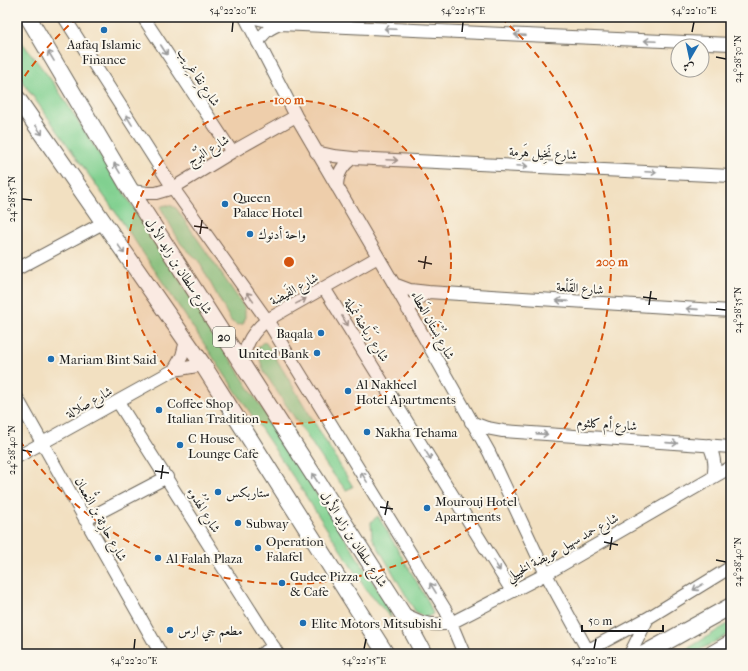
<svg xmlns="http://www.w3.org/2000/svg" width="748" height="671" font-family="'IM FELL French Canon',Amiri,serif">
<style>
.green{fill:#81d090;stroke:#4e7656}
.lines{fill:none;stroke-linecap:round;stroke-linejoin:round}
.minor-casing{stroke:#676156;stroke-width:14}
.major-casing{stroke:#676156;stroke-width:18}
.minor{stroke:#fff;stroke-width:12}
.major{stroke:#fff;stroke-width:16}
.oneway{stroke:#999}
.ticks{fill:none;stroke:#1c1c1c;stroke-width:1.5}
.ring{fill:none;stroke:#d4530e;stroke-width:2;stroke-dasharray:7 5}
.poi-dot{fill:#1f6fb2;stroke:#fbf7ec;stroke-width:1.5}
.labels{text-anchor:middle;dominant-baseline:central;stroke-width:4;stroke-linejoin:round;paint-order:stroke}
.shield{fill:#fbf7ec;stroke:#5f5e5a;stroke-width:1}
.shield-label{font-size:12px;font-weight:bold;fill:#1c1c1c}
.poi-label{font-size:13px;fill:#1c1c1c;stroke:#fbf7ec;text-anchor:start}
.street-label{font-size:13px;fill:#1c1c1c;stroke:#fbf7ec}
.centre{fill:#d4530e;stroke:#fbf7ec;stroke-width:2}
.ring-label{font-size:12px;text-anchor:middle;font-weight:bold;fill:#d4530e;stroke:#fbf7ec;stroke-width:4;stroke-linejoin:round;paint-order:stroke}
.neatline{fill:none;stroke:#1c1c1c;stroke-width:1.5}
.ticks-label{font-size:10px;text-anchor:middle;fill:#1c1c1c}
</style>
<rect width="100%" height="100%" fill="#fbf7ec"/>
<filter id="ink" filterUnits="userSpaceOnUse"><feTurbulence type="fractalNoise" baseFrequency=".025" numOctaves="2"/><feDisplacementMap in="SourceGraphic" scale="8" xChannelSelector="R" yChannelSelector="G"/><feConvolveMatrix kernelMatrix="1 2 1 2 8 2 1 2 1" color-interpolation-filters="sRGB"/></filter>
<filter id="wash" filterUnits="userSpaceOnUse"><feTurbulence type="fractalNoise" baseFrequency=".012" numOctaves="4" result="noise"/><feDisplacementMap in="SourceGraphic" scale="16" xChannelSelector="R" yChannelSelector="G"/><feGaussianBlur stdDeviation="0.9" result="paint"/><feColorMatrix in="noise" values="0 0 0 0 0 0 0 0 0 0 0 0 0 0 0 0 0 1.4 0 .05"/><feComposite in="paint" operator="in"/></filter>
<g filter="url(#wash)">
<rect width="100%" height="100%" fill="#f2e0c1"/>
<path class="green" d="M17 36 55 85 389 607 391 618 367 591 300 487 121 220 17 74Z
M166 205 172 206 176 208 245 308V319L243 324 237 325 231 321 198 260 181 244 161 208 162 206Z
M265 342 271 350 353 487 346 490 329 469 264 372 258 353 259 346 262 343Z
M378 516 428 601 433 614 425 618 415 611 372 537 371 522Z
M731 622V633L692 654H679Z"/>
</g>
<g filter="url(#ink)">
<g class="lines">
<defs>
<path id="minor" d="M64 17 173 188 267 320 446 611 464 654
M143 17 232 152
M245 17 296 116 394 284 489 452 546 574 588 651
M251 17 280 24 731 44
M258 43C263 32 270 28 280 24
M316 152 334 156 353 158 731 176
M337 187C337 174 342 165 353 158
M131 191 148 193H156L173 188 232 152 296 116
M17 269 103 223
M394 284 410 290 428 292 731 311
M324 288 512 591
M408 310 416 300 428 292
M241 362C248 342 250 334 267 320L378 257
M174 370 182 356 186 341
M17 398 161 654
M118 402 278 654
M471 422 487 428 503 431 731 447
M709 445C714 456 716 465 713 477
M17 457 174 370 203 365
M85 520 167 477
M402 613C420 622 430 627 451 623L546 574 731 467
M261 654 274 647
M581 654 648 618 731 567
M630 654 648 618"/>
<path id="major" d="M28 17 131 191 402 613 424 654
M17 98 203 365 386 654
M644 654 731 606
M712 654 731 643"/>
</defs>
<use href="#minor" class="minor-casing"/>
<use href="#major" class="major-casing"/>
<use href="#minor" class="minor"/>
<use href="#major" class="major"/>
</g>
<defs><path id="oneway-shaft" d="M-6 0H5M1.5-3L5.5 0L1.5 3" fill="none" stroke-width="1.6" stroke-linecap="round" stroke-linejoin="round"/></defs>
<g class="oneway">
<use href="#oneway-shaft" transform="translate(390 29) rotate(-177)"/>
<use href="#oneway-shaft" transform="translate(520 35) rotate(-177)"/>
<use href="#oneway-shaft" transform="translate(650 41) rotate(-177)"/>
<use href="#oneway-shaft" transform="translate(164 50) rotate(57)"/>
<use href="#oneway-shaft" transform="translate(51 56) rotate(-121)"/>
<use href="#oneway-shaft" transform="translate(129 120) rotate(-122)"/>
<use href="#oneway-shaft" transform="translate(39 130) rotate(55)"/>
<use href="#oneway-shaft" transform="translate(392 160) rotate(3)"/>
<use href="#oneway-shaft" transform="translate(522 166) rotate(3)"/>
<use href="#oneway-shaft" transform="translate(117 168) rotate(-121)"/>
<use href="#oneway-shaft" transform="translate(651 172) rotate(3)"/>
<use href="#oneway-shaft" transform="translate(121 249) rotate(55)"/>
<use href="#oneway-shaft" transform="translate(250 297) rotate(-125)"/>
<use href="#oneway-shaft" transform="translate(301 301) rotate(-29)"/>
<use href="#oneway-shaft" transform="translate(562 301) rotate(-176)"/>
<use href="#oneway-shaft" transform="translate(692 309) rotate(-176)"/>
<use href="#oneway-shaft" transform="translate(345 321) rotate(58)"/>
<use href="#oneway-shaft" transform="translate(542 434) rotate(4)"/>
<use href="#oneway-shaft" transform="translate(672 443) rotate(4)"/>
<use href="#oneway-shaft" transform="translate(428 455) rotate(58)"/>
<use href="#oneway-shaft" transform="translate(364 477) rotate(-122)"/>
<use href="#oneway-shaft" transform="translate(315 478) rotate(-123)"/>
<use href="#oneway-shaft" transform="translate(497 566) rotate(58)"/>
<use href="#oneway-shaft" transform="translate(698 587) rotate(149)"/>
<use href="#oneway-shaft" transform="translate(433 588) rotate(-122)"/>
</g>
</g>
<path class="ticks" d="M232 32 233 22M462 32 463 22M692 32 694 22M716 57 726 59M22 199 32 200M194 226 208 228M200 234 202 220M418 261 432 264M424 269 426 256M643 297 657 299M649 305 651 291M716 309 726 310M22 450 32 452M155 471 169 473M161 479 163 465M380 507 393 509M385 515 388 501M604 542 618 545M610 550 612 537M716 560 726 562M134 649 135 639M364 649 366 639M594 649 596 639"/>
<circle cx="289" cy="262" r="162" fill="#d4530e" fill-opacity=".12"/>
<g class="ring">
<circle cx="289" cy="262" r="162"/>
<path d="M18 86A323 323 0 0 1 77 18M501 18A323 323 0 1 1 18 438"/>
</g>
<g class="poi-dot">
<circle cx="104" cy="30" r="4"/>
<circle cx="225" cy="204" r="4"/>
<circle cx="250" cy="234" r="4"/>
<circle cx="321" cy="333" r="4"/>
<circle cx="317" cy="353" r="4"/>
<circle cx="51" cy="359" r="4"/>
<circle cx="348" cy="391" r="4"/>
<circle cx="159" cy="410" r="4"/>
<circle cx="367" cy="432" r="4"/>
<circle cx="180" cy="445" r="4"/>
<circle cx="218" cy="492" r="4"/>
<circle cx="427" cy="508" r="4"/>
<circle cx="238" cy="523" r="4"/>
<circle cx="258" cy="548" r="4"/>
<circle cx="158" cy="558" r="4"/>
<circle cx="282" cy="583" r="4"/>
<circle cx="303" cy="623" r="4"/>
<circle cx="170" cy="630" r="4"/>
</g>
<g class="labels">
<rect class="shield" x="213" y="327" width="22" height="20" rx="3"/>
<g class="shield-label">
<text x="224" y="337">20</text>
</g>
<g class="poi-label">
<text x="104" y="44" text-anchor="middle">Aafaq Islamic<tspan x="104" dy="15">Finance</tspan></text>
<text x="233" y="197">Queen<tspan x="233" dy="15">Palace Hotel</tspan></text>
<text x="258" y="234">واحة أدنوك</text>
<text x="313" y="333" text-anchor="end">Baqala</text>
<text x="309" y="353" text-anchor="end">United Bank</text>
<text x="59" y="359">Mariam Bint Said</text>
<text x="356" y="384">Al Nakheel<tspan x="356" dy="15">Hotel Apartments</tspan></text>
<text x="167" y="403">Coffee Shop<tspan x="167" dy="15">Italian Tradition</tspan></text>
<text x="375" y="432">Nakha Tehama</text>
<text x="188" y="438">C House<tspan x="188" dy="15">Lounge Cafe</tspan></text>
<text x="226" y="492">ستاربكس</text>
<text x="435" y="501">Mourouj Hotel<tspan x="435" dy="15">Apartments</tspan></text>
<text x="246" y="523">Subway</text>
<text x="266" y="541">Operation<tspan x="266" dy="15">Falafel</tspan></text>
<text x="166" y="558">Al Falah Plaza</text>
<text x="290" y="576">Gudee Pizza<tspan x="290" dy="15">&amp; Cafe</tspan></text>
<text x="311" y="623">Elite Motors Mitsubishi</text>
<text x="178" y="630">مطعم جي ارس</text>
</g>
<g class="street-label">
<text transform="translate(199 77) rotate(57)">شارع نِقا غِريب</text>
<text transform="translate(208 150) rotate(-31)">شارع البُرْج</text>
<text transform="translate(543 153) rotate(3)">شارع نَخِيل هَرمة</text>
<text transform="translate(179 266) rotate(57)">شارع سلطان بن زايد الأول</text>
<text transform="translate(580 288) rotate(4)">شارع القَلْعة</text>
<text transform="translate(294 289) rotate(-29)">شارع الفَيضة</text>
<text transform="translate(433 325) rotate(61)">شارع بُسْتَان العَطاء</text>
<text transform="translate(367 330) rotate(58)">شارع رَبَّاضة نمَيلة</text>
<text transform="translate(89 402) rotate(-29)">شارع صَلالة</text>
<text transform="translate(607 424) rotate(4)">شارع أم كلثوم</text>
<text transform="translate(204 510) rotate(58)">شارع الهُدُوء</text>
<text transform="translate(101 519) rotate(61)">شارع حارِثة بن النُّعمان</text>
<text transform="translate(354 539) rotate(57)">شارع سلطان بن زايد الأول</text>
<text transform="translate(562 547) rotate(-29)">شارع حمد سهيل عويضة الخييلي</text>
</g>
</g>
<circle cx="289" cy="262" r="6" class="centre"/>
<g class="ring-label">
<text x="289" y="104">100 m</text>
<text x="612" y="266">200 m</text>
</g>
<rect width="748" height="671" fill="none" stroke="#fbf7ec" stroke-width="44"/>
<g transform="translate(690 58) rotate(189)"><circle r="19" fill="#fbf7ec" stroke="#a29f99"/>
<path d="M0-3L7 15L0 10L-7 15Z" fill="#1f6fb2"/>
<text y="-6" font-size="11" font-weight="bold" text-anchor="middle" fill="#1c1c1c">ش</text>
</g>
<path d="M582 625v6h81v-6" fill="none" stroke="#1c1c1c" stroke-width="2"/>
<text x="588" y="625" font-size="12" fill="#1c1c1c" stroke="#fbf7ec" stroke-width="3" paint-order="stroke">50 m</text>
<rect x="22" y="22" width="704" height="627" class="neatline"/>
<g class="ticks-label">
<text x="233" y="14">54°22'20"E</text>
<text x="463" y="14">54°22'15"E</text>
<text x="694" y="14">54°22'10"E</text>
<text transform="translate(737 59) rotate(-90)" y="4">24°28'30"N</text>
<text transform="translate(11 199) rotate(-90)" y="4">24°28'35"N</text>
<text transform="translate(737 310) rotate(-90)" y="4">24°28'35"N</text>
<text transform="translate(11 450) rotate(-90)" y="4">24°28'40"N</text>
<text transform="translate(737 562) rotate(-90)" y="4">24°28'40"N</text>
<text x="134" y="664">54°22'20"E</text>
<text x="364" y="664">54°22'15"E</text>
<text x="594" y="664">54°22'10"E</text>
</g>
</svg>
